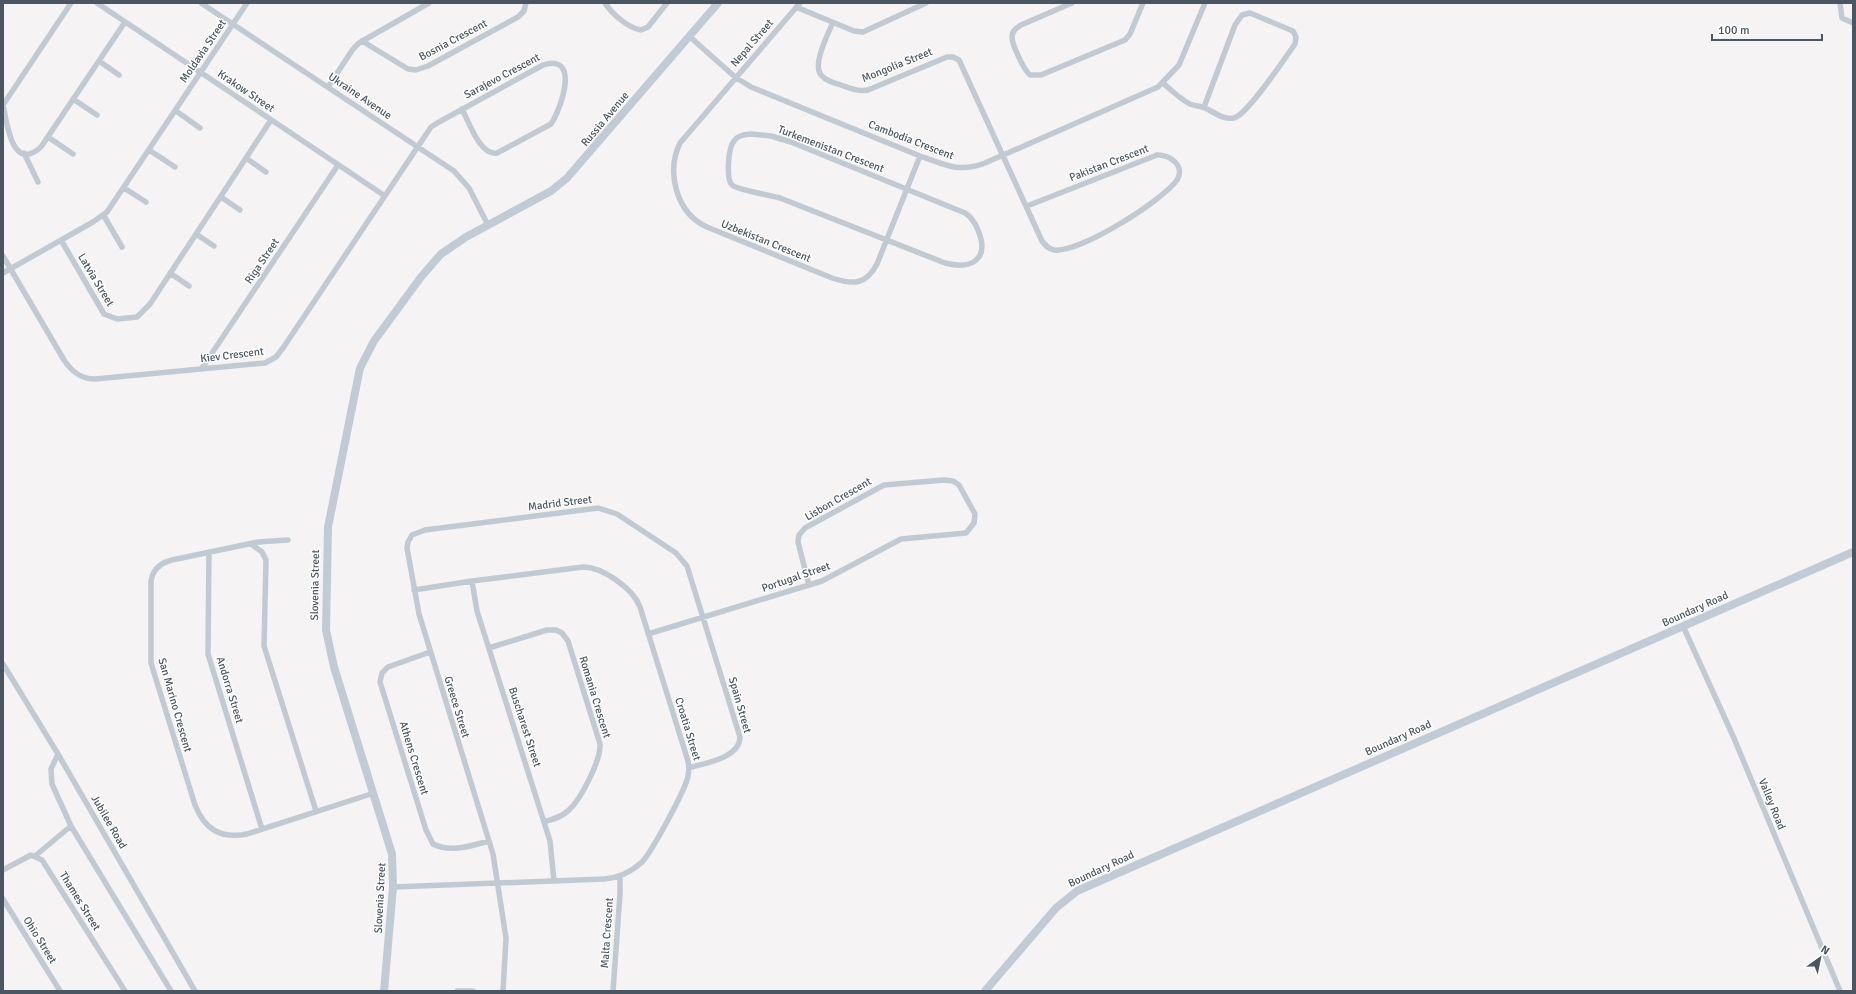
<svg xmlns="http://www.w3.org/2000/svg" width="1856" height="994" font-family="Signika,sans-serif">
<style>
.lines{fill:none;stroke-linecap:round;stroke-linejoin:round}
.street{stroke:#c1cad2;stroke-width:5.5}
.secondary{stroke:#c1cbd6;stroke-width:8}
.labels{text-anchor:middle;dominant-baseline:central;stroke-width:3;stroke-linejoin:round;paint-order:stroke}
.street-label{font-size:11px;fill:#4a5661;stroke:#fff}
</style>
<rect width="100%" height="100%" fill="#f5f3f3"/>
<g class="lines">
<path class="street" d="M71 3 3 105C7 123 12 173 41 147L125 22
M97 3 385 196
M201 3 454 171 469 188 488 225
M605 3C612 14 628 28 641 30L648 27 667 3
M800 3 680 143C666 172 676 213 707 227L832 278C853 285 866 285 877 264L920 156
M1072 3 1021 25C1016 28 1012 31 1012 37 1012 45 1024 70 1030 75H1041L1125 40 1130 34 1143 3
M1840 3 1842 18 1853 23
M796 7 854 31 863 32 926 3
M833 22C828 34 812 65 821 75 826 81 834 83 841 85 850 88 858 92 868 90L947 57H953L959 60 1042 241C1045 245 1048 249 1054 250 1080 253 1162 201 1177 180 1186 166 1169 154 1157 155L1027 206
M689 36 735 77 751 87 920 156C945 165 960 173 985 163L1158 87 1179 65 1205 3
M362 41 408 69 416 70 428 66 518 17 524 11 526 3
M99 61 119 75
M1163 83C1172 91 1180 99 1190 104 1195 106 1201 106 1205 108 1214 112 1223 120 1234 118 1248 114 1285 58 1295 44L1296 37 1293 31 1250 13 1242 15 1235 25 1204 107
M328 87 353 49 359 43 429 3
M73 99 97 115
M176 111 200 128
M751 134 771 136 791 142 965 213C972 217 975 223 978 230 990 259 972 270 945 263L780 198C770 195 737 190 732 185 726 179 728 148 734 141 738 135 744 135 751 134Z
M48 137 73 154
M149 150 175 167
M24 153 38 182
M246 158 266 172
M124 188 146 202
M221 197 240 210
M104 216 122 247
M196 234 214 246
M61 240 104 314 117 319 137 317 150 304 271 120
M3 256 64 360C72 372 81 379 95 379L265 363 276 357 283 348 431 127 439 122 543 65C581 53 561 109 551 124L497 153C480 156 469 122 462 109
M3 273 93 222 107 212 247 3
M170 273 189 286
M202 368 338 165
M288 540 258 542 172 560C160 563 153 569 151 581V663L195 805C205 830 221 839 247 834L374 793
M251 544 262 552 266 560 264 646 316 811
M209 552 208 654 262 829
M472 581 477 611 550 841 554 881
M1683 626 1733 736 1840 991
M648 634 809 585 822 581 901 539 966 533 974 523 975 514 959 485 953 481 944 480 884 485 805 528 799 535 798 542 809 585
M489 648 547 630H556L562 633 568 641 600 744C601 760 581 799 569 810 562 817 553 819 544 822
M430 652 388 667 382 673 380 682 426 830 433 844C451 853 470 846 489 841
M3 664 58 754 195 991
M58 754 51 769 52 784 71 826 171 991
M35 856 71 826
M3 870 31 855 42 860 125 991
M393 887 604 879C618 878 631 872 642 862 651 853 686 789 688 776 689 771 689 766 688 761L640 607C633 588 602 567 583 567L472 581 414 590
M3 899 60 991
M457 991H473
M503 991 506 938 493 854 419 614 407 548 408 542 412 535 425 530 598 508 617 514 676 553 687 566 740 737C740 758 705 763 689 768
M613 991 620 894V876"/>
<path class="secondary" d="M384 991 393 887 392 854 334 667 326 630 328 527 360 368 374 341 421 277 441 254 466 237 551 191 567 178 718 3
M985 991 1056 908 1077 891 1853 552"/>
</g>
<g class="labels">
<g class="street-label">
<text transform="translate(453 40) rotate(-28)">Bosnia Crescent</text>
<text transform="translate(752 43) rotate(-49)">Nepal Street</text>
<text transform="translate(203 51) rotate(-56)">Moldavia Street</text>
<text transform="translate(897 65) rotate(-22)">Mongolia Street</text>
<text transform="translate(502 76) rotate(-28)">Sarajevo Crescent</text>
<text transform="translate(246 91) rotate(34)">Krakow Street</text>
<text transform="translate(360 96) rotate(34)">Ukraine Avenue</text>
<text transform="translate(605 119) rotate(-50)">Russia Avenue</text>
<text transform="translate(911 140) rotate(21)">Cambodia Crescent</text>
<text transform="translate(831 149) rotate(21)">Turkemenistan Crescent</text>
<text transform="translate(1109 163) rotate(-21)">Pakistan Crescent</text>
<text transform="translate(766 241) rotate(22)">Uzbekistan Crescent</text>
<text transform="translate(262 261) rotate(-56)">Riga Street</text>
<text transform="translate(96 280) rotate(59)">Latvia Street</text>
<text transform="translate(232 355) rotate(-7)">Kiev Crescent</text>
<text transform="translate(838 499) rotate(-30)">Lisbon Crescent</text>
<text transform="translate(560 503) rotate(-7)">Madrid Street</text>
<text transform="translate(796 577) rotate(-19)">Portugal Street</text>
<text transform="translate(315 585) rotate(-89)">Slovenia Street</text>
<text transform="translate(1695 609) rotate(-24)">Boundary Road</text>
<text transform="translate(230 690) rotate(73)">Andorra Street</text>
<text transform="translate(595 697) rotate(73)">Romania Crescent</text>
<text transform="translate(175 705) rotate(74)">San Marino Crescent</text>
<text transform="translate(740 705) rotate(74)">Spain Street</text>
<text transform="translate(457 707) rotate(73)">Greece Street</text>
<text transform="translate(525 727) rotate(72)">Buscharest Street</text>
<text transform="translate(688 729) rotate(73)">Croatia Street</text>
<text transform="translate(1398 738) rotate(-24)">Boundary Road</text>
<text transform="translate(414 758) rotate(73)">Athens Crescent</text>
<text transform="translate(1772 804) rotate(68)">Valley Road</text>
<text transform="translate(109 822) rotate(60)">Jubilee Road</text>
<text transform="translate(1101 869) rotate(-25)">Boundary Road</text>
<text transform="translate(380 898) rotate(-87)">Slovenia Street</text>
<text transform="translate(80 901) rotate(58)">Thames Street</text>
<text transform="translate(607 933) rotate(-86)">Malta Crescent</text>
<text transform="translate(40 940) rotate(58)">Ohio Street</text>
</g>
</g>
<rect width="1856" height="994" fill="none" stroke="#4a5661" stroke-width="8"/>
<g transform="translate(1820 958) rotate(33)" stroke="#ffffff" stroke-width="3" paint-order="stroke">
<path d="M0-3L7 15L0 10L-7 15Z" fill="#4a5661"/>
<text y="-6" font-size="11" font-weight="bold" text-anchor="middle" fill="#4a5661">N</text>
</g>
<path d="M1712 34v6h110v-6" fill="none" stroke="#4a5661" stroke-width="2"/>
<text x="1718" y="34" font-size="12" fill="#4a5661" stroke="#ffffff" stroke-width="3" paint-order="stroke">100 m</text>
</svg>
